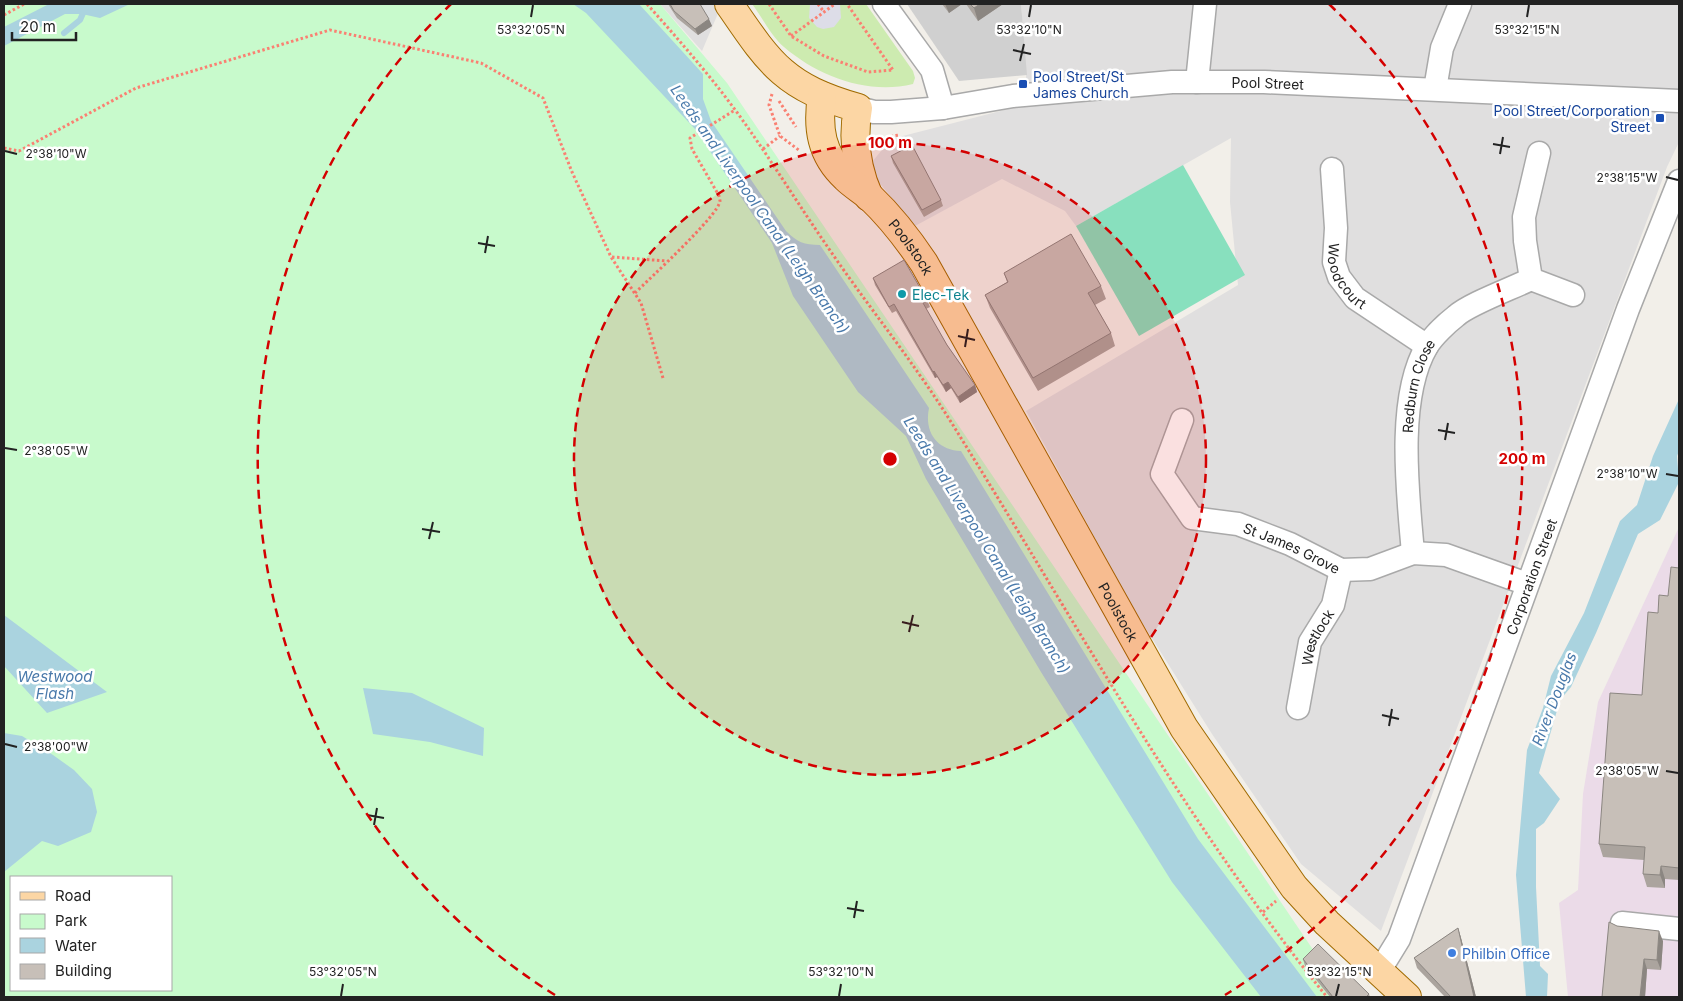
<svg xmlns="http://www.w3.org/2000/svg" width="1683" height="1001" font-family="Inter,sans-serif">
<style>
.residential{fill:#e0dfdf}
.industrial{fill:#ebdbe8}
.religious{fill:#d0d0d0}
.grass{fill:#cdebb0}
.park{fill:#c8facc;fill-rule:evenodd}
.pitch{fill:#88e0be}
.plaza{fill:#dddde8}
.water{fill:#aad3df}
.lines{fill:none;stroke-linecap:round;stroke-linejoin:round}
.stream{stroke:#aad3df;stroke-width:6}
.minor-casing{stroke:#a9a9a9;stroke-width:25}
.major-casing{stroke:#a06b00;stroke-width:30}
.path{stroke:#fa8072;stroke-width:3;stroke-dasharray:2.5 2.5;stroke-linecap:butt}
.minor{stroke:#fff;stroke-width:22}
.major{stroke:#fcd6a4;stroke-width:28}
.wall{fill:#aba49e}
.shaded-wall{fill:#8b8681}
.building{fill:#c7bfb8;stroke:#8b8681}
.ticks{fill:none;stroke:#222;stroke-width:2}
.ring{fill:none;stroke:#d40000;stroke-width:2.5;stroke-dasharray:9 6}
.transit-dot{fill:#1a4fb4;stroke:#fff;stroke-width:2}
.culture-dot{fill:#0f9aa8;stroke:#fff;stroke-width:2}
.shop-dot{fill:#3f7fe0;stroke:#fff;stroke-width:2}
.labels{text-anchor:middle;dominant-baseline:central;stroke-width:5;stroke-linejoin:round;paint-order:stroke}
.transit-label{font-size:14px;fill:#164399;stroke:#fff;text-anchor:start}
.street-label{font-size:14px;fill:#222;stroke:#fff}
.culture-label{font-size:14px;fill:#0d838f;stroke:#fff;text-anchor:start}
.shop-label{font-size:14px;fill:#366cbe;stroke:#fff;text-anchor:start}
.water-label{font-size:15px;font-style:italic;fill:#4a7aab;stroke:#fff}
.ticks-label{font-size:12px;text-anchor:middle;fill:#222;stroke:#fff;stroke-width:5;stroke-linejoin:round;paint-order:stroke}
.centre{fill:#d40000;stroke:#fff;stroke-width:2.5}
.ring-label{font-size:15px;text-anchor:middle;font-weight:bold;fill:#d40000;stroke:#fff;stroke-width:5;stroke-linejoin:round;paint-order:stroke}
</style>
<rect width="100%" height="100%" fill="#f2efe9"/>
<path class="residential" d="M660 4H722L702 51Z
M1021 4H1679V142L1667 167 1381 931 1301 864 1212 734 1133 608 1026 411 1238 285 1230 202 1231 138 1076 226 1065 211 1002 179 915 226 867 168 891 139 1028 104Z"/>
<path class="industrial" d="M1679 527V997H1568L1559 903 1578 890 1583 794 1598 702Z"/>
<path class="religious" d="M907 4H1021L1027 75 959 81Z"/>
<path class="grass" d="M752 4H866L913 71 915 78 913 84C868 95 819 77 784 47 771 36 762 17 752 4Z"/>
<path class="park" d="M4 4H660L727 83 1345 997H4ZM11 877H171V990H11Z"/>
<path class="pitch" d="M1183 165 1245 275 1139 336 1076 226Z"/>
<path class="plaza" d="M810 4H840L841 18 834 27 823 29 817 27 809 18Z"/>
<path class="water" d="M49 4H130L100 18 82 14H65L4 46V27Z
M573 4H639L703 74V99L711 121 786 231C797 242 804 245 820 245L929 408C924 432 937 450 961 451L1198 839 1317 997H1261L1172 882 1041 672 926 479 906 436 858 392 793 296 772 243 695 129 586 13Z
M1679 399V451L1677 456 1679 482 1660 520 1638 534 1596 633 1571 687 1560 700 1539 773 1560 799 1544 823 1536 829V887L1540 966 1548 974 1547 997H1526L1516 875 1527 750 1543 708 1551 676 1584 613 1620 521 1637 505 1653 456Z
M4 615 107 692 47 713 4 666Z
M363 688 412 693 484 728 483 756 430 742 373 734Z
M4 733 22 736 53 755 74 770 92 789 97 812 91 832 58 846 42 841 4 872Z"/>
<g class="lines">
<path class="stream" d="M64 33 80 20 87 4"/>
<defs>
<g id="minor">
<path d="M884 4 932 70 943 108"/>
<path d="M1197 82 1205 4"/>
<path d="M1435 89 1442 48 1460 4"/>
<path id="s1" d="M858 108 874 112H891L943 108 1013 96 1172 82H1264L1679 101"/>
<path d="M1539 153 1524 217 1525 241 1531 279 1573 295"/>
<path id="s2" d="M1332 169 1336 228 1334 262 1339 277 1355 298 1427 346"/>
<path id="s3" d="M1182 420 1162 474 1192 518 1238 524 1290 544 1341 570 1370 569 1413 553 1446 555 1527 584"/>
<path id="s4" d="M1413 553C1408 495 1396 398 1427 346 1433 336 1447 323 1456 316 1469 304 1513 288 1531 279"/>
<path id="s5" d="M1298 708 1310 642 1333 605 1341 570"/>
<path d="M1622 923 1679 929"/>
<path id="s6" d="M1380 970 1399 939 1628 309 1679 181"/>
</g>
<g id="major">
<path d="M729 4C770 64 784 87 858 108 852 140 856 168 869 197"/>
<path id="s7" d="M822 96C817 128 821 155 846 178 853 185 862 190 870 197 891 217 908 239 924 263L1184 728 1294 887 1327 923 1407 997"/>
</g>
</defs>
<use href="#minor" class="minor-casing"/>
<use href="#major" class="major-casing"/>
<path class="path" d="M647 4C678 39 708 73 736 111 768 155 796 201 827 246 869 308 917 366 956 430 1076 622 1183 820 1327 997
M769 4 791 36 824 56 868 72 893 70 847 4
M818 4 824 12
M4 15 24 4
M791 36 835 4
M772 94 769 105 780 136 800 151
M779 101 796 127
M878 145 893 136 899 135
M4 148 19 151 136 88 330 30 481 63 543 98 572 172 611 257 641 303 663 378
M763 149 780 136
M612 257 667 261
M635 293C648 280 719 215 720 201 720 201 719 194 718 194L692 149 690 138 735 110
M1263 912 1276 901"/>
<use href="#minor" class="minor"/>
<use href="#major" class="major"/>
</g>
<path class="wall" d="M668 4H700L712 26 698 35 677 18Z
M942 4H962L949 13Z
M966 4H1003L978 21Z
M891 156 941 200 943 206 924 217 893 163Z
M1004 273 1101 286 1106 299 1095 305 1111 333 1115 346 1038 391 990 308 985 295 1007 282Z
M873 278 927 300 930 307 926 309 947 345 975 385 977 392 960 403 951 388 946 392 937 377 935 378 896 311 892 313 875 285Z
M1679 568V880L1665 879V888L1647 887 1643 874 1644 860 1603 857 1599 844 1642 695 1658 613 1668 596Z
M1617 926 1663 941 1661 970 1647 969 1645 997H1602Z
M1458 928 1461 938 1476 997H1445L1417 968 1414 958Z
M1303 959 1369 994 1370 997H1330L1305 966Z"/>
<path class="shaded-wall" d="M945 4H962L949 13Z
M980 4H1003L978 21 974 8Z
M709 19 712 26 698 35 695 29Z
M934 371 937 377 935 378 933 372Z
M948 382 951 388 946 392 943 385Z
M975 385 977 392 960 403 958 397Z
M1661 866 1665 879V888L1660 875Z
M1458 928 1461 938 1476 997H1474Z
M1659 931 1663 941 1661 970 1657 960Z
M1644 959 1647 969 1645 997H1640Z"/>
<path class="building" d="M670 4H700L709 19 695 29 674 11Z
M970 4H980L974 8Z
M912 145 941 200 922 210 891 156Z
M1071 234 1101 286 1088 293 1111 333 1033 378 985 295 1008 282 1004 273Z
M904 260 927 300 923 303 947 345 975 385 958 397 948 382 943 385 934 371 933 372 894 304 889 307 873 278Z
M1671 567 1679 568V868L1661 866 1660 875 1643 874 1645 847 1599 844 1610 693 1642 695 1648 612 1658 613 1659 595 1668 596Z
M1609 922 1617 926 1659 931 1657 960 1644 959 1640 997H1602Z
M1458 928 1474 997H1451L1414 958Z
M1318 944 1369 994 1366 997H1333L1303 959Z"/>
<path class="ticks" d="M531 17 533 5M1029 17 1031 5M1527 17 1529 5M1013 50 1031 54M1020 61 1024 44M1493 144 1510 147M5 151 17 154M1500 154 1503 137M1666 177 1678 180M478 243 495 246M485 253 488 236M958 336 975 340M965 347 968 329M1438 430 1455 433M1445 440 1448 423M5 448 17 450M1666 474 1678 476M422 529 440 532M429 539 433 522M902 622 919 626M909 632 913 615M1382 715 1399 719M1389 726 1392 709M5 744 17 747M1666 771 1678 773M367 815 384 818M374 825 377 808M847 908 864 911M854 918 857 901M341 996 343 984M839 996 841 984M1336 996 1339 984"/>
<circle cx="890" cy="459" r="316" fill="#d40000" fill-opacity=".12"/>
<g class="ring">
<circle cx="890" cy="459" r="316"/>
<path d="M555 995A632 632 0 0 1 451 4M1329 4A632 632 0 0 1 1225 995"/>
</g>
<g class="transit-dot">
<rect x="1018" y="79" width="10" height="10" rx="2.5"/>
<rect x="1655" y="113" width="10" height="10" rx="2.5"/>
</g>
<circle class="culture-dot" cx="902" cy="294" r="5"/>
<circle class="shop-dot" cx="1452" cy="953" r="5"/>
<g class="labels">
<g class="transit-label">
<text x="1033" y="76">Pool Street/St<tspan x="1033" dy="16">James Church</tspan></text>
<text x="1650" y="110" text-anchor="end">Pool Street/Corporation<tspan x="1650" dy="16">Street</tspan></text>
</g>
<g class="street-label">
<text stroke="none"><textPath href="#s1" startOffset="412">Pool Street</textPath></text>
<text stroke="none"><textPath href="#s7" startOffset="185">Poolstock</textPath></text>
<text stroke="none"><textPath href="#s2" startOffset="111">Woodcourt</textPath></text>
<text stroke="none"><textPath href="#s4" startOffset="169">Redburn Close</textPath></text>
<text stroke="none"><textPath href="#s3" startOffset="216">St James Grove</textPath></text>
<text stroke="none"><textPath href="#s6" startOffset="422">Corporation Street</textPath></text>
<text stroke="none"><textPath href="#s7" startOffset="605">Poolstock</textPath></text>
<text stroke="none"><textPath href="#s5" startOffset="74">Westlock</textPath></text>
</g>
<g class="culture-label">
<text x="912" y="294">Elec-Tek</text>
</g>
<g class="shop-label">
<text x="1462" y="953">Philbin Office</text>
</g>
<g class="water-label">
<text transform="translate(760 209) rotate(55)">Leeds and Liverpool Canal (Leigh Branch)</text>
<text transform="translate(987 545) rotate(58)">Leeds and Liverpool Canal (Leigh Branch)</text>
<text x="55" y="676">Westwood<tspan x="55" dy="17">Flash</tspan></text>
<text transform="translate(1554 699) rotate(-69)">River Douglas</text>
</g>
</g>
<g class="ticks-label">
<text x="531" y="34">53°32'05"N</text>
<text x="1029" y="34">53°32'10"N</text>
<text x="1527" y="34">53°32'15"N</text>
<text x="56" y="158">2°38'10"W</text>
<text x="1627" y="182">2°38'15"W</text>
<text x="56" y="455">2°38'05"W</text>
<text x="1627" y="478">2°38'10"W</text>
<text x="56" y="751">2°38'00"W</text>
<text x="1627" y="775">2°38'05"W</text>
<text x="343" y="976">53°32'05"N</text>
<text x="841" y="976">53°32'10"N</text>
<text x="1339" y="976">53°32'15"N</text>
</g>
<circle cx="890" cy="459" r="8" class="centre"/>
<g class="ring-label">
<text x="890" y="148">100 m</text>
<text x="1522" y="464">200 m</text>
</g>
<rect width="1683" height="1001" fill="none" stroke="#222222" stroke-width="10"/>
<rect x="10" y="876" width="162" height="115" fill="#ffffff" stroke="#a7a7a7"/>
<rect x="20" y="892" width="25" height="8" fill="#fcd6a4" stroke="#a7a7a7"/>
<text x="55" y="901" font-size="15" fill="#222222">Road</text>
<rect x="20" y="914" width="25" height="15" fill="#c8facc" stroke="#a7a7a7"/>
<text x="55" y="926" font-size="15" fill="#222222">Park</text>
<rect x="20" y="938" width="25" height="15" fill="#aad3df" stroke="#a7a7a7"/>
<text x="55" y="951" font-size="15" fill="#222222">Water</text>
<rect x="20" y="964" width="25" height="15" fill="#c7bfb8" stroke="#a7a7a7"/>
<text x="55" y="976" font-size="15" fill="#222222">Building</text>
<path d="M12 32v8h64v-8" fill="none" stroke="#222222" stroke-width="2.5"/>
<text x="20" y="32" font-size="15" fill="#222222" stroke="#ffffff" stroke-width="4" paint-order="stroke">20 m</text>
</svg>
